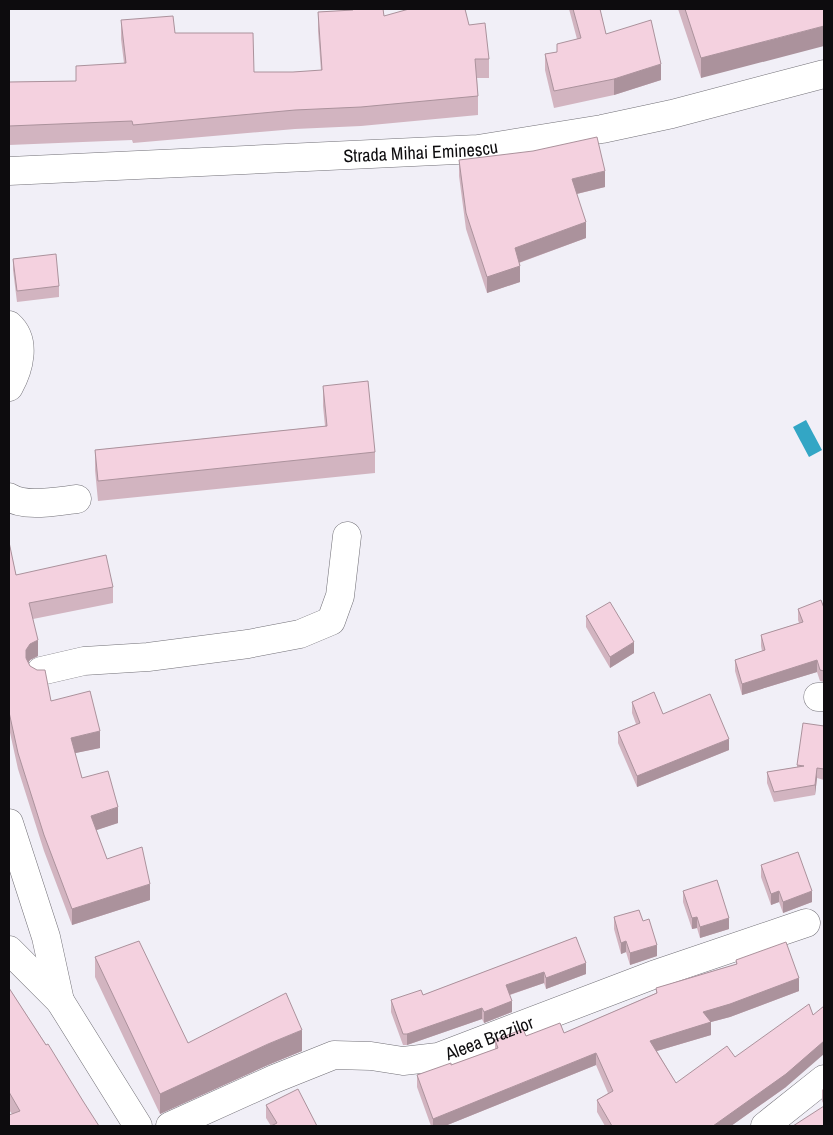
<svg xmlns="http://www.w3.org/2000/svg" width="833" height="1135" font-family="'Archivo Narrow',sans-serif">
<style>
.water{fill:#33a6c5}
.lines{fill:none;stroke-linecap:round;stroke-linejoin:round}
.minor-casing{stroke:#727077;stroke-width:29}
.minor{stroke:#fff;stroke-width:28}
.wall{fill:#d2b4c0}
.shaded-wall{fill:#ab929c}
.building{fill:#f4d1df;stroke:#ab929c}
.labels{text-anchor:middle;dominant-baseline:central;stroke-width:4;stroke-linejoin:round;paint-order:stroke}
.street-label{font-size:18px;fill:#0d0c0e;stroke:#f1eff7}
</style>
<rect width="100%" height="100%" fill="#f1eff7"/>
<path class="water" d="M806 420 822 450 809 457 793 427Z"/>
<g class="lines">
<defs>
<g id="minor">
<path id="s1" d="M9 171 478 149 602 129 672 114 824 74"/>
<path d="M9 325C27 341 19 369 9 387"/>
<path d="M9 497C24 508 58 501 77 499"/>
<path d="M41 671 84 661 148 657 248 644 300 634 331 621 340 596 347 536"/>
<path d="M818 697H824"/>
<path d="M9 823 46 937 60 1001 138 1126"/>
<path d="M9 950 60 1001"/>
<path id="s2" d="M170 1126 274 1079 334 1055 371 1056 403 1061 438 1057 653 975 806 923"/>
<path d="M765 1126 824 1079"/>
</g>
</defs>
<use href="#minor" class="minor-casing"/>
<use href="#minor" class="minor"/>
</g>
<path class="wall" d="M351 9H383L384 16 469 25 489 59V78H477L478 96V115L361 126 295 129 133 143 132 140 9 145V82L76 81 124 63 121 39V20L175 33 254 72H293L321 71 318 31V12L351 10Z
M569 9H600L606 34 661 80 614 95 554 108 545 70V54L557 52 577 39Z
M678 9H824L701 78Z
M459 160 605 187 577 194 586 238 519 263 520 282 487 293 466 229 459 176Z
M13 259 59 286V297L17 302 13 270Z
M323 386 375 452V473L98 501 95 470V450L325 426 323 406Z
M9 542 16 575 113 587V603L33 619 38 656 30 660 28 663 51 701 100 748 75 753 82 778 118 823 96 830 107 859 150 900 72 925 44 851 18 769 9 728Z
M824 608V682L820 681 817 672 742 695 735 671V660L762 651 761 646V635L799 623 798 620V609Z
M586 616 634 653 610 668 586 627Z
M632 702 663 714 729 750 637 787 618 743V732L636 724 632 713Z
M824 726V780L817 778 815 795 774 802 767 783V772L797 767V765Z
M761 865 812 902 783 913 779 902 771 905 761 877Z
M683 891 729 929 700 938 697 928 692 929 683 902Z
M614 917 643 921 657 956 630 965 626 952 621 954 614 929Z
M576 937 586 974 546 989 544 983 510 995 512 1012 484 1023 482 1019 407 1045H403L391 1012V1000L423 995Z
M95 957 188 1043 302 1051 268 1065 160 1114 95 977Z
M736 960 799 991 730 1017 711 1022V1035L657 1051 676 1083 735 1057 786 1087 731 1126H605L597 1112V1100L608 1093 596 1065 445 1126H431L417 1087V1075L451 1065 495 1049V1040L564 1033 656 993V988L736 964Z
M9 988 83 1101 12 1114 9 1110Z
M824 1088V1105L822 1101V1090Z
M266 1105 317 1126H271L266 1118Z"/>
<path class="shaded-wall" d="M824 26V46L701 78V58Z
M661 64V80L614 95V79Z
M605 171V187L572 195V179Z
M586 222V238L515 264V248Z
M520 266V282L487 293V277Z
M38 640V656L30 660 26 666V650L30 644Z
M634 642V653L610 668V657Z
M817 660V672L742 695V684Z
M100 731V748L71 754V738Z
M729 739V750L637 787V776Z
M817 768V778L815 795V785Z
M118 807V823L91 832V816Z
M150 884V900L72 925V909Z
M779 891V902L771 905V894Z
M812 891V902L783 913V902Z
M697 917V928L692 929V918Z
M729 918V929L700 938V927Z
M626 941V952L621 954V943Z
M657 945V956L630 965V953Z
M586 963V974L546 989V978Z
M544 972V983L506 996V985Z
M799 978V991L730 1017 711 1022V1035L650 1053V1041L703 1012Z
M512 1001V1012L484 1023V1012Z
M482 1008V1019L407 1045V1034Z
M302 1030V1051L268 1065 160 1114V1094L268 1044Z
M824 1041V1054L786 1087 731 1126H713Z
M596 1053V1065L445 1126H433V1119Z"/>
<path class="building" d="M353 9H383L384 16 409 9H465L469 25 485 23 489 59H475L478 96 361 107 295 110 133 125 132 121 9 126V82L76 81V66L126 63 121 20 173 16 175 33H253L254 72H293L322 70 318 12 353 10Z
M573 9H600L606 34 651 20 661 64 614 79 554 91 545 54 557 52V44L581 38Z
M685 9H824V26L701 58Z
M597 137 605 171 572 179 586 222 515 248 520 266 487 277 466 213 459 160 533 151Z
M56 254 59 286 17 291 13 259Z
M368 381 375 452 98 481 95 450 327 426 323 386Z
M9 542 16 575 106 555 113 587 29 603 38 640 30 644 26 650V658L30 666 37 670H45L51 701 90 691 100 731 71 738 82 778 108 771 118 807 91 816 107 859 142 847 150 884 72 909 44 835 18 753 9 712Z
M821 600 824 608V671L820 670 817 660 742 684 735 660 765 650 761 635 803 622 798 609Z
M610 602 634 642 610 657 586 616Z
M654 692 663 714 710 694 729 739 637 776 618 732 640 723 632 702Z
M803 723 824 726V769L817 768 815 785 774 792 767 772 804 766 797 765Z
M798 852 812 891 783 902 779 891 771 894 761 865Z
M717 880 729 918 700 927 697 917 692 918 683 891Z
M639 910 643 921 649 919 657 945 630 953 626 941 621 943 614 917Z
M576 937 586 963 546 978 544 972 506 985 512 1001 484 1012 482 1008 407 1034H403L391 1000 421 990 423 995Z
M139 941 188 1043 286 993 302 1030 268 1044 160 1094 95 957Z
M786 942 799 978 730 1004 703 1012 711 1022 650 1041 676 1083 727 1046 735 1057 809 1004 813 1015 824 1006V1041L786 1074 713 1126H612L597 1100 613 1091 596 1053 433 1119 417 1075 451 1063V1065L498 1048 495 1040 523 1029 526 1036 560 1023 564 1033 657 993 656 988 737 964 736 960Z
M9 988 46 1045 48 1044 83 1101 99 1126H9V1115L20 1111 9 1092Z
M298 1089 317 1126H271L277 1123 266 1105Z
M824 1106V1126H793Z"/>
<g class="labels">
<g class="street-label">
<text stroke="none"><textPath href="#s1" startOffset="412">Strada Mihai Eminescu</textPath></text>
<text stroke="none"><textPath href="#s2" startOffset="338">Aleea Brazilor</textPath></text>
</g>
</g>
<rect width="833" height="1135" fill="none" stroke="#0d0c0e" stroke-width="20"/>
</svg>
